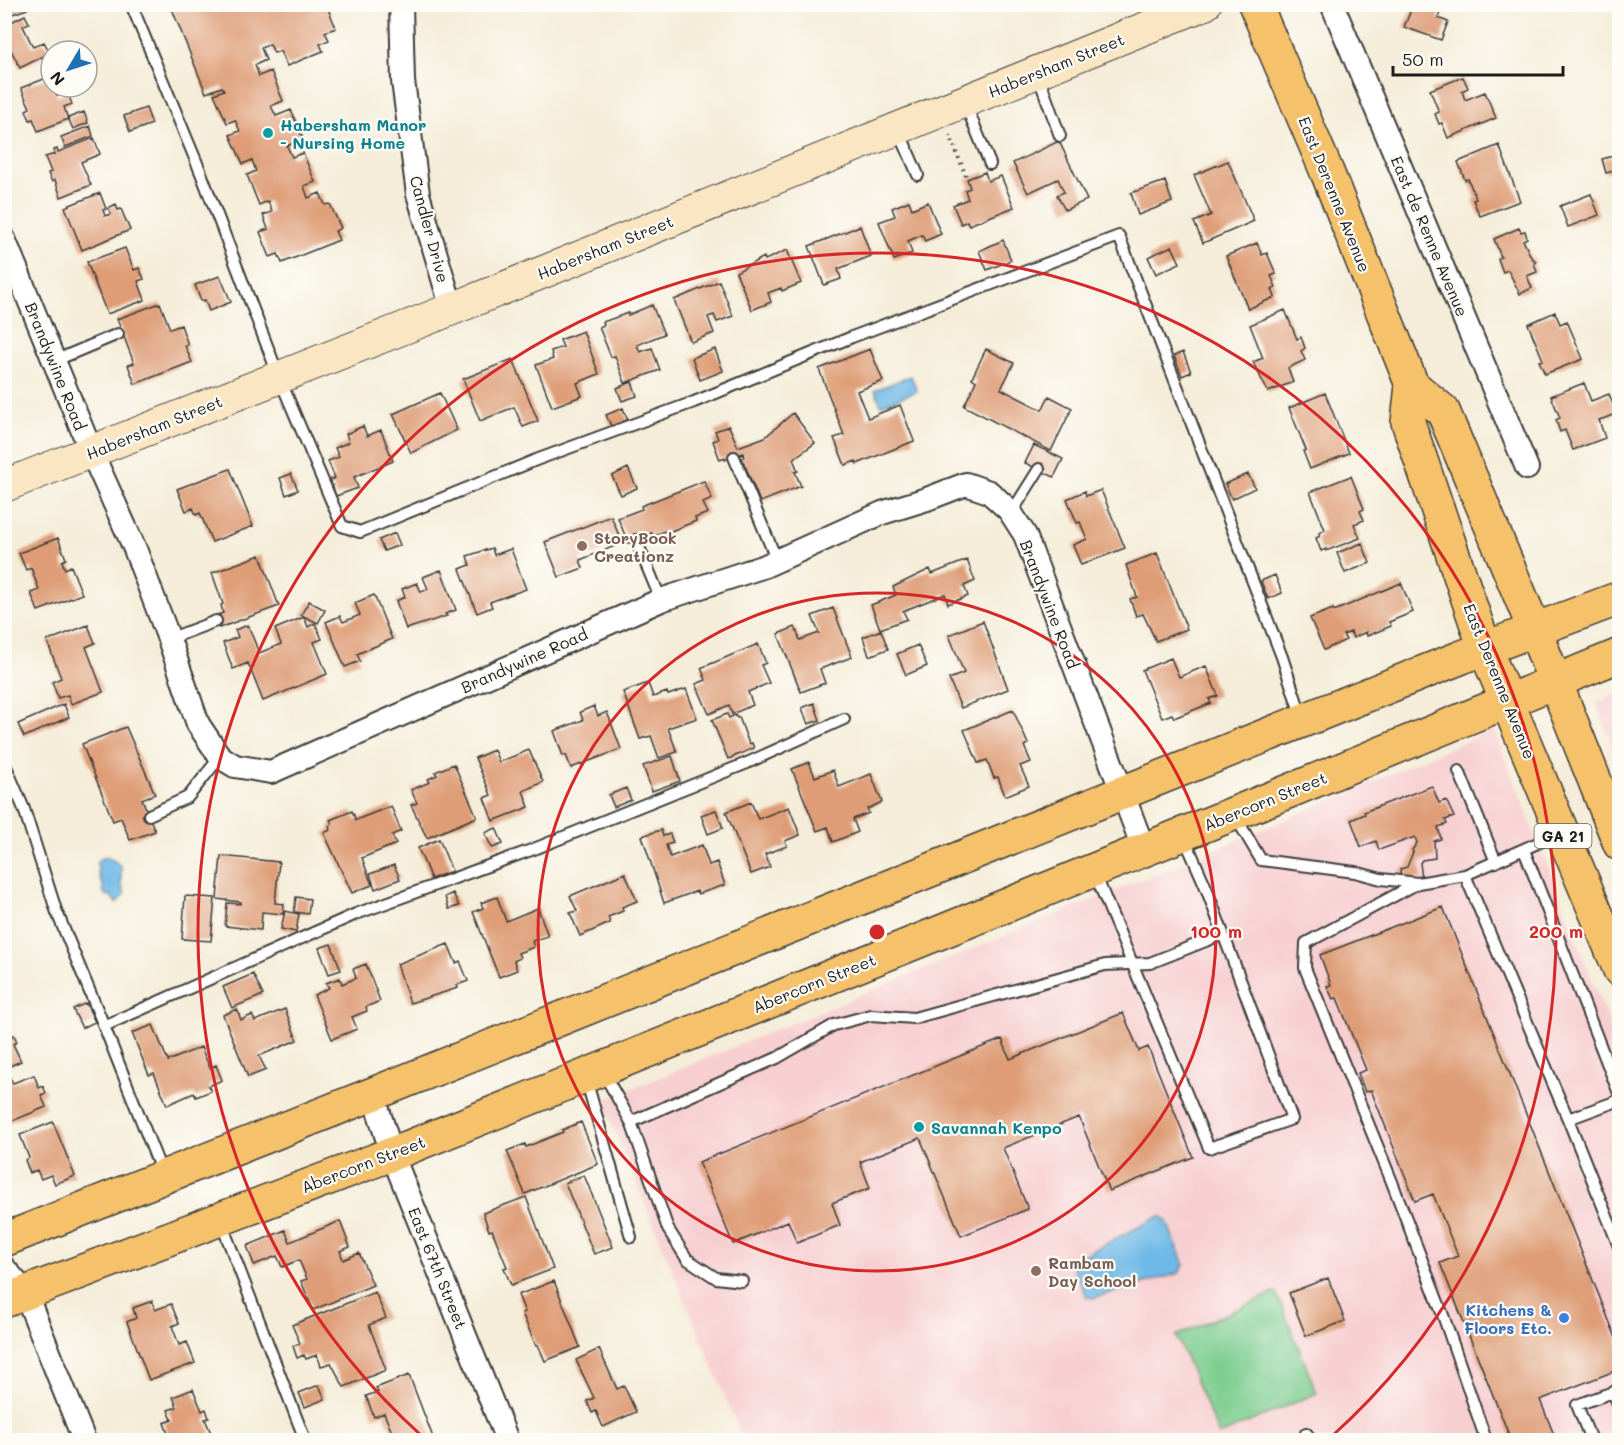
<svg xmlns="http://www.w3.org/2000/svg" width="1624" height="1445" font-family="Mali,sans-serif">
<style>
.built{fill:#f7cfd1}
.green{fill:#7acc8e;stroke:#4b7455;stroke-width:1.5}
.water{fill:#6eb9e7;stroke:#456a82;stroke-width:1.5}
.building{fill:#de9d77}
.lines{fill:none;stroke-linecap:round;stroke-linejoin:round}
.lane-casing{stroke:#3d3b38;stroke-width:14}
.street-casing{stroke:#3d3b38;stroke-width:26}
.secondary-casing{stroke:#3d3b38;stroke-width:34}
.primary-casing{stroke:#3d3b38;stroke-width:36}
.highway-casing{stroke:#3d3b38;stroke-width:36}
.path{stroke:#3d3b38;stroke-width:4;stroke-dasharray:1.5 4.5;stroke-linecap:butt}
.lane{stroke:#fff;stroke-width:10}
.street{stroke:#fff;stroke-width:22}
.secondary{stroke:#fbe6c4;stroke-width:32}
.primary{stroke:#f5c16b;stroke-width:33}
.highway{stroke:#f5c16b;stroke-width:33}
.ring{fill:none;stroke:#d62828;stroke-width:3}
.culture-dot{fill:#0f9aa8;stroke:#fdfcf7;stroke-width:2}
.education-dot{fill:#8d6e63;stroke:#fdfcf7;stroke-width:2}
.shop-dot{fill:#3f7fe0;stroke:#fdfcf7;stroke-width:2}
.labels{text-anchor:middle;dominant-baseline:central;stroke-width:4.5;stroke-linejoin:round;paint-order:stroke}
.shield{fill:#fdfcf7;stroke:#605f5e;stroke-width:1.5}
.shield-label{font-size:15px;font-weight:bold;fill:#1c1c1c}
.street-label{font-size:16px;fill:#1c1c1c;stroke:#fdfcf7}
.culture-label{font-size:16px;font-weight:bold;fill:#0d838f;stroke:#fdfcf7;text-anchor:start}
.education-label{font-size:16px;font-weight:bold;fill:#785e54;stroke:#fdfcf7;text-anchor:start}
.shop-label{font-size:16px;font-weight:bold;fill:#366cbe;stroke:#fdfcf7;text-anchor:end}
.centre{fill:#d62828;stroke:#fdfcf7;stroke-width:3}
.ring-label{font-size:18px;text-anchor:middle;font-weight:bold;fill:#d62828;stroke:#fdfcf7;stroke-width:4.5;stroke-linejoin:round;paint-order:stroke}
</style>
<rect width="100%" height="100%" fill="#fdfcf7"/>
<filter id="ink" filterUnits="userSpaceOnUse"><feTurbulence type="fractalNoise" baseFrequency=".0167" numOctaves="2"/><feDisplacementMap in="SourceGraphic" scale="12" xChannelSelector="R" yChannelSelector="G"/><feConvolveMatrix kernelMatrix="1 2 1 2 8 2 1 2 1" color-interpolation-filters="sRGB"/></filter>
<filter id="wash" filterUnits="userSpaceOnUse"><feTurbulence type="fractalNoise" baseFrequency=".008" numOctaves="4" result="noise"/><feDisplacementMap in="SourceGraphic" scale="24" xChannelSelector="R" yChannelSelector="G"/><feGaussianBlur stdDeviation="1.35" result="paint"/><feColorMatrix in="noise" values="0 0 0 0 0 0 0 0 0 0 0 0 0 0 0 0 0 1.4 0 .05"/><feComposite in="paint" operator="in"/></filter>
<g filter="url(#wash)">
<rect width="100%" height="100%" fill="#f5edd9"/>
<path class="built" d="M1619 693V763L1596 703Z
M1494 729 1619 1048V1440H743L602 1101 1224 846Z"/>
<path class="green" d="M1276 1292 1317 1393 1219 1435 1176 1336Z"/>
<path class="water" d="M911 376 917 391 881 405 875 390Z
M107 856 121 866V883L125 894 116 903 110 895 107 896 103 891 104 889 98 873 97 861Z
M1160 1216 1166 1220 1184 1265 1179 1273 1094 1298 1087 1297 1072 1265 1076 1259Z"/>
<g id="blocks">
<path class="building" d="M170 4H326L336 28 325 32 329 40 320 44 323 51 287 66 280 51 274 53 270 44 261 48 266 60 255 65 259 76 271 71 283 101 271 106 276 116 291 110 303 139 287 146 292 157 303 153 315 182 304 186 308 198 320 193 325 205 330 204 341 228 335 231 339 240 282 263 278 254 270 257 260 232 268 229 263 215 272 212 268 201 259 205 247 175 256 171 252 160 243 164 230 135 240 131 235 120 227 123 214 94 224 90 222 87 206 93Z
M1411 4H1443L1438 18 1448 22 1441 40 1404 27 1411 10 1409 9Z
M4 5H25L27 9 4 17Z
M25 15 29 23 23 26 33 47 44 42 50 53 20 68 11 50 8 51 5 47V25Z
M49 77 51 87H54L57 96 67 92 72 104 64 107 68 119 38 131 33 119 30 120 26 110 30 108 21 88Z
M1463 77 1468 88 1462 91 1465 100 1485 92 1496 118 1448 138 1442 123 1439 124 1435 114 1439 112 1430 90Z
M146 108 152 124 130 132 124 116Z
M84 112 88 123 73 129 68 118Z
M90 126 93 136 65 147 61 137Z
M94 138 100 154 81 162 91 185 61 197 55 180 52 182 48 173 51 172 45 157 55 154 54 150 57 149 58 152Z
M1059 141 1087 200 1065 210 1057 195 1064 192 1058 179 1028 193 1013 163Z
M1499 145 1520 201 1480 216 1473 200 1476 199 1468 179 1465 180 1458 162Z
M1613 156 1617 170 1606 173 1602 159Z
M1228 161 1254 221 1203 243 1194 222 1211 215 1194 175Z
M985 172 988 181 1001 176 1014 207 969 225 967 221 961 224 953 205 968 199 965 190 970 188 967 179Z
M1165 181 1172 202 1138 215 1131 193Z
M100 193 106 209 103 210 105 216 111 214 108 208 116 204 118 210 121 209 130 230 82 250 65 207Z
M1591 194 1599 215 1568 227 1560 206Z
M909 201 912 209 928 202 941 234 925 241 922 235 908 241 912 253 894 260 879 222 895 216 892 208Z
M860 226 871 256 838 269 841 279 824 285 809 246Z
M1519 228 1521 232 1525 231 1527 238 1523 240 1532 259H1534L1536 262 1534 263 1537 272 1527 276 1532 288 1520 294 1508 270 1503 272 1498 259 1501 257 1494 239Z
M1003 240 1011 260 987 270 979 251Z
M1257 243 1262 255 1267 253 1276 274 1271 276 1276 287 1272 289 1275 297 1248 309 1226 256Z
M1172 246 1180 263 1156 274 1148 257Z
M125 248 134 270 139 268 144 279 138 281 145 300 107 314 87 262Z
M787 250 801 283 782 291 781 288 768 293 771 302 752 310 736 272 764 257 765 260Z
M220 276 231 302 209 311 205 300 201 301 195 285Z
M719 281 733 316 717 322 714 315 708 317 714 333 691 342 674 300Z
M160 303 170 329 181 325 188 345 185 346 192 362 135 384 128 365 134 363 117 319Z
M652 305 664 334 637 345 640 352 652 348 660 370 625 383 615 356 611 357 599 327 604 325 603 322 628 313V315Z
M1285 310 1297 339 1301 337 1305 348 1301 351 1305 360 1288 368 1293 382 1268 392 1253 362 1263 358 1250 325Z
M1555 312 1560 324 1567 321 1583 359 1545 374 1539 361 1543 360 1528 324Z
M583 331 599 374 577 383 582 396 552 407 536 365 553 359 551 351 563 347 560 340Z
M715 349 723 371 700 380 692 358Z
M870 349 883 381 857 391 868 418 900 405 914 441 857 464 856 461 845 465 834 438 844 435 819 369Z
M986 349 1014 363 1001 389 1042 410 1049 396 1072 408 1051 451 964 406 976 381 972 378Z
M1183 352 1191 372 1182 376 1174 356Z
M513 359 538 421 523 427 514 407 480 421 463 379Z
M632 382 637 396 622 401 617 388Z
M1584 383 1591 401 1609 394 1617 414 1599 420 1605 438 1573 450 1565 430 1560 432 1556 420 1560 418 1551 396Z
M440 393 457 430 411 453 393 414Z
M1325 393 1349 453 1310 469 1303 451 1306 450 1289 408Z
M623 408 628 421 612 428 606 415Z
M793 413 815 443 793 459 798 471 795 472 801 486 760 502 742 458 744 457 743 453 725 460V458L720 460 713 441 718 439 715 431 729 426 738 447 765 437Z
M363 426 367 436 381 430 393 461 354 477 358 488 336 496 330 480 335 478 328 461 339 457 335 448 349 442 346 434Z
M1034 445 1063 459 1054 477 1025 463Z
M628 468 637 488 621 495 612 476Z
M230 469 253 526 212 542 200 513 196 515 193 508 186 511 177 489Z
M291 474 298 490 286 495 280 478Z
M1248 474 1255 488 1232 499 1225 484Z
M1351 476 1364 509 1360 511 1364 520 1354 524 1360 538 1326 551V549L1321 551 1316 538 1320 536 1319 533 1325 530 1310 492Z
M704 481 712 499 703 503 708 513 695 518 696 521 666 533 665 531 653 536 652 533 628 543 618 518 642 509 641 506Z
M1101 490 1125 548 1081 565 1073 545 1087 539 1080 522 1077 523 1067 499 1085 491 1086 496Z
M611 516 622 543 580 560 583 568 559 577 545 542Z
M395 533 400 545 384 551 379 540Z
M58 538 66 559 62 561 65 569 71 566 82 594 38 611 31 593 39 590 31 568 26 570 19 553Z
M1362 543 1370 563 1345 573 1337 553Z
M492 548 494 555 511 549 526 589 490 602 492 607 477 613 460 569 470 565 467 556Z
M1157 553 1187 629 1156 641 1143 614 1136 616 1130 599 1137 597 1126 565Z
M260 555 279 606 219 628 215 616 223 613 221 605 223 604 212 573Z
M967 560 975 581 964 586 968 596 948 604 945 594 903 611 907 619 880 629 871 605 896 595 893 587 930 569 932 574Z
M441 570 456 610 445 614 447 616 406 629 396 601 405 597 402 589 417 583 421 592 428 589 423 577Z
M1275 575 1282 593 1268 599 1261 581Z
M1401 583 1413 612 1389 622 1391 626 1367 636 1366 632 1353 638 1351 632 1343 635 1346 640 1324 650 1310 618 1333 609 1334 611Z
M374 595 392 639 357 654 360 661 345 667 326 622 340 616 343 622 360 615 355 603Z
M309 601 325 610 318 623 301 615Z
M833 608 852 657 820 669 825 683 801 692 778 634 795 627 800 640 819 633 812 616Z
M304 617 308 627 315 623 322 639 314 642 327 674 263 701 248 663 233 669 223 643 238 637 235 630 248 625 259 653 281 644 275 629Z
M983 621 1008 689 961 708 949 679 964 673 949 635Z
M88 625 95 643 86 647 103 692 71 704 68 695 58 698 53 684 52 682 61 678 47 641Z
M881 630 888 649 869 656 863 637Z
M758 644 766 663 761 665 769 683 748 692 753 705 732 714 729 705 709 714 696 684 706 680 701 668Z
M918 645 927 666 906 675 897 654Z
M1171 658 1179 677 1206 666 1218 696 1209 699 1211 703 1174 718 1172 714 1162 718 1142 670Z
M648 683 653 697 667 692 668 695 686 689 697 718 668 728 677 752 659 758 651 736 640 739 623 692Z
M814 703 820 720 808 724 802 708Z
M64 704 69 717 24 737 18 724Z
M594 706 598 716 607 712 621 749 571 768 566 755 563 756 554 731 583 720 580 712Z
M1013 710 1028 744 1024 746 1031 762 1020 766 1029 786 1005 796 998 777 994 778 987 760 978 763 964 730Z
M727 714 729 718 735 715 737 718 739 717 749 744 752 743 754 748 728 759 712 720Z
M126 727 155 794 142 799 155 831 130 840 121 818 113 821 82 744Z
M494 750 499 762 529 750 543 782 523 791 529 807 493 821 484 798 491 795 475 758Z
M672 756 680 781 652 791 643 766Z
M809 762 815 777 833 770 839 787 871 774 882 802 867 809 869 813 853 819 858 832 833 842 828 827 817 831 792 769Z
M454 764 477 817 427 838 411 805 417 803 411 790 430 782 428 779 437 775 435 772Z
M1432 786 1439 803 1446 800 1454 817 1445 820 1447 824 1438 827 1441 839 1434 841 1435 858 1422 860 1420 863 1422 878 1401 881 1400 869 1407 867 1413 852 1412 850 1417 843 1415 837 1379 850 1376 841 1361 847 1351 820 1365 814 1364 812Z
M626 788 631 800 614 807 609 795Z
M751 802 758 819 789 807 800 835 785 841 787 846 765 854 770 867 751 874 726 812Z
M391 806 401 831 392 835 396 844 362 858 372 885 352 893 324 833 330 830 329 826 332 824 330 820 352 811 356 820Z
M716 810 723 828 708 834 701 815Z
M496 828 503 844 492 848 485 833Z
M661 830 663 836 670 834 673 843 666 845 670 857 702 845 709 865 717 862 725 885 698 894 697 891 664 903 642 836Z
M439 839 452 871 431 879 418 848Z
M221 856 279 862 275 903 284 904 283 914 262 912 261 930 225 926 227 903 241 904V902L217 899Z
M394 865 400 879 375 889 370 874Z
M625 873 637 901 622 907 623 911 608 917 610 923 580 936 570 913 577 911 570 896Z
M453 893 459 906 449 909 445 897Z
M185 896 215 898 211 941 182 939Z
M296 897 310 899 308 914 294 912Z
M497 897 506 921 538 908 548 936 532 941 534 947 518 953 520 958 514 961 517 970 499 977 473 912 483 908 481 903Z
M1443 907 1620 1348V1369L1540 1400 1556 1440H1511L1440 1263 1458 1256 1433 1194 1415 1201 1371 1090 1365 1092 1358 1073 1366 1070 1337 998 1333 999 1327 986 1331 985 1320 955Z
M285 911 299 914 296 932 281 929Z
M331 944 341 970 329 974 319 948Z
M448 944 456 963 460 961 468 981 457 985 458 988 410 1003 397 964Z
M366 964 380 1001 366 1007 367 1011 352 1017 357 1029 332 1039 314 995 329 988 326 983 340 978 342 984 356 978 353 969Z
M253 974 263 995 232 1008 223 987Z
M86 1003 95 1022 82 1028 73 1009Z
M237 1009 241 1020 252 1015 255 1021 285 1009 297 1040 259 1056 266 1070 248 1077 223 1015Z
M1123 1013 1139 1051 1148 1047 1193 1157 1109 1191 1079 1117 1003 1148 1028 1209 961 1236 920 1138 860 1162 870 1188 832 1203 840 1225 797 1243 788 1221 733 1244 699 1162 1002 1039 1010 1059Z
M5 1024 10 1037 14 1035 17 1042 13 1044 21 1061 5 1068Z
M153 1025 168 1061 201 1047 210 1068 216 1065 222 1080 208 1086 211 1091 196 1097 194 1093 167 1105 154 1073 149 1075 132 1033Z
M34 1075 39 1088 43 1086 46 1093 41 1095 46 1107 5 1124 4 1077 9 1076 13 1083Z
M53 1122 75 1176 55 1184 51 1175 41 1179 37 1170 30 1173 25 1160 29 1158 20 1135Z
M581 1122 598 1164 525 1194 507 1151 525 1144 526 1147 563 1132 562 1130Z
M584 1175 613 1247 594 1254 565 1183Z
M526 1197 553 1269 511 1285 504 1268 507 1267 492 1230 489 1231 483 1213Z
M340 1221 350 1247 340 1251 343 1260 359 1253 373 1285 313 1310 301 1281 307 1279 299 1260 282 1267 277 1256 254 1265 247 1246 285 1230 290 1242Z
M1328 1278 1345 1321 1306 1336 1289 1293Z
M554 1281 580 1347 545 1361 538 1345 536 1346 522 1313 525 1312 518 1295Z
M375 1292 386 1318 369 1325 386 1370 344 1387 331 1363 321 1366 317 1355 306 1359 304 1355 297 1358 293 1346 300 1343 292 1325Z
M152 1301 155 1310 171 1304 179 1323 172 1326 179 1345 187 1342 195 1363 149 1380 127 1322 136 1318 133 1308Z
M599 1349 617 1389 624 1386 636 1412 603 1427 596 1411 592 1413 587 1401 594 1398 576 1360Z
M409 1375 434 1440H395L384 1413 374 1417 366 1396 378 1392 376 1388Z
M319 1385 325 1399 305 1407 299 1393Z
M193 1389 202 1411 206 1409 209 1418 205 1419 214 1440H175L173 1434 169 1436 164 1423 172 1420 168 1410 177 1407 173 1397Z"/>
</g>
</g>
<g filter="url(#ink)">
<use href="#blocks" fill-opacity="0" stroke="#3d3b38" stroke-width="1.5"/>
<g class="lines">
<defs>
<path id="lane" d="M131 4 201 173 279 377 342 526 360 532 536 460 694 402 852 337 1119 236 1282 657 1302 718
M1038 75 1060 136
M965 103 990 164
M899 131 918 175
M54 361 118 334
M734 457 777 561
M1009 510 1017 504 1039 469
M636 540 661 600
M169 639 216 621
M4 762 24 809 56 910 104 1026
M1459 771 1496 862
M149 815 188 797 220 757
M1235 816 1261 860 1355 872 1381 879 1418 883 1465 875 1558 834
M1524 850 1620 1096
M1095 874 1209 1148 1292 1119 1205 885 1184 837
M1465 875 1568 1119 1620 1100
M1418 883 1306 943 1305 968 1392 1182 1444 1318 1486 1440
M603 1072 631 1122 668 1229 687 1259 716 1278 742 1281
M586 1079 631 1237
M1568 1119 1620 1249
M631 1122 777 1058 834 1025 871 1015 914 1018 1105 965 1150 963 1223 934
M162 1173 104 1026 356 914 534 849 747 763 844 719
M221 1222 305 1440
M1619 1389 1613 1392 1620 1408
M1306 1433 1312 1440
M1591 1440 1577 1405 1613 1392"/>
<path id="street" d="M401 4 403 81 418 194 452 309
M1332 4 1527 468
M4 239 91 451 135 549 169 639 198 724 220 757 235 766 271 772 661 600 765 566 882 513 927 499 966 484 989 492 1009 510 1025 535 1144 850
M373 1094 392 1154 507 1440
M4 1268 25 1292 84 1440"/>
<path id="secondary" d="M4 486 452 309 1205 4"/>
<path id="primary" d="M4 1240 373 1094 1122 793 1462 657 1620 598
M4 1301 392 1154 1292 790 1620 655"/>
<path id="highway" d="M1255 4 1327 172 1412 385 1408 422 1485 649 1620 970
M1412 385 1443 411 1535 631 1620 844"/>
</defs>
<use href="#lane" class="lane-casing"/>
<use href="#street" class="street-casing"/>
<use href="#secondary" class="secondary-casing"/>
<use href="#primary" class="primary-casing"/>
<use href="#highway" class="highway-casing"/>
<path class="path" d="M950 135 967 179"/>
<use href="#lane" class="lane"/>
<use href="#street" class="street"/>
<use href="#secondary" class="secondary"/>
<use href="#primary" class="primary"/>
<use href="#highway" class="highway"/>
</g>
</g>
<g class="ring">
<circle cx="877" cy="932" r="339"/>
<path d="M423 1437A679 679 0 1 1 1331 1437"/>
</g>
<g class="culture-dot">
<circle cx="268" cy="133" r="6"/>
<circle cx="919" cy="1127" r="6"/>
</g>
<g class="education-dot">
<circle cx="582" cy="546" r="6"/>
<circle cx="1036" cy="1271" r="6"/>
</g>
<circle class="shop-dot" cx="1564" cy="1318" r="6"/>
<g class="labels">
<rect class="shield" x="1534.5" y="824" width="57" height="24" rx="4.5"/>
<g class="shield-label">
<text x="1563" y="836">GA 21</text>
</g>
<g class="street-label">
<text transform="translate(1056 65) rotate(-22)">Habersham Street</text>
<text transform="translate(1335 194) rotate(68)">East Derenne Avenue</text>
<text transform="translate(430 229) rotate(75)">Candler Drive</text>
<text transform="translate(1430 236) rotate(67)">East de Renne Avenue</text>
<text transform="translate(605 247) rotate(-22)">Habersham Street</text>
<text transform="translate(56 366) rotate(68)">Brandywine Road</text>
<text transform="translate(154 427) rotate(-22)">Habersham Street</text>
<text transform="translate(1050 604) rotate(69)">Brandywine Road</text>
<text transform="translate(524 660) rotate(-24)">Brandywine Road</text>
<text transform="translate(1500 681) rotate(68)">East Derenne Avenue</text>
<text transform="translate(1265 801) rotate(-22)">Abercorn Street</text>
<text transform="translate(814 983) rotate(-22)">Abercorn Street</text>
<text transform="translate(363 1164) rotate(-21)">Abercorn Street</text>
<text transform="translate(438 1268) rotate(68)">East 67th Street</text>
</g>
<g class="culture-label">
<text x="280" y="124">Habersham Manor<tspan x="280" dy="18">- Nursing Home</tspan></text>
<text x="931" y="1127">Savannah Kenpo</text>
</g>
<g class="education-label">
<text x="594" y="537">StoryBook<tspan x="594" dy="18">Creationz</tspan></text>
<text x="1048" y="1262">Rambam<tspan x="1048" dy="18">Day School</tspan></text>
</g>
<g class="shop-label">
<text x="1552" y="1309">Kitchens &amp;<tspan x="1552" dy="18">Floors Etc.</tspan></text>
</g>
</g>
<circle cx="877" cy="932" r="9" class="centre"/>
<g class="ring-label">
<text x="1216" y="938">100 m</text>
<text x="1556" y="938">200 m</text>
</g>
<rect width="1624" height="1445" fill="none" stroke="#fdfcf7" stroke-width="24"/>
<g transform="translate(69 69) rotate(231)"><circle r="28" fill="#fdfcf7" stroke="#a3a29f" stroke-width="1.5"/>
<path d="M0-4.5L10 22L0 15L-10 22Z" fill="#1f6fb2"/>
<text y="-9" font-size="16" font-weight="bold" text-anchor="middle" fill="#1c1c1c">N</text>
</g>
<path d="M1393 66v9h170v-9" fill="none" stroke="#1c1c1c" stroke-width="3"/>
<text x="1402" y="66" font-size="18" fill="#1c1c1c" stroke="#fdfcf7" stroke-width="4.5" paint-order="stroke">50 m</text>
</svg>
